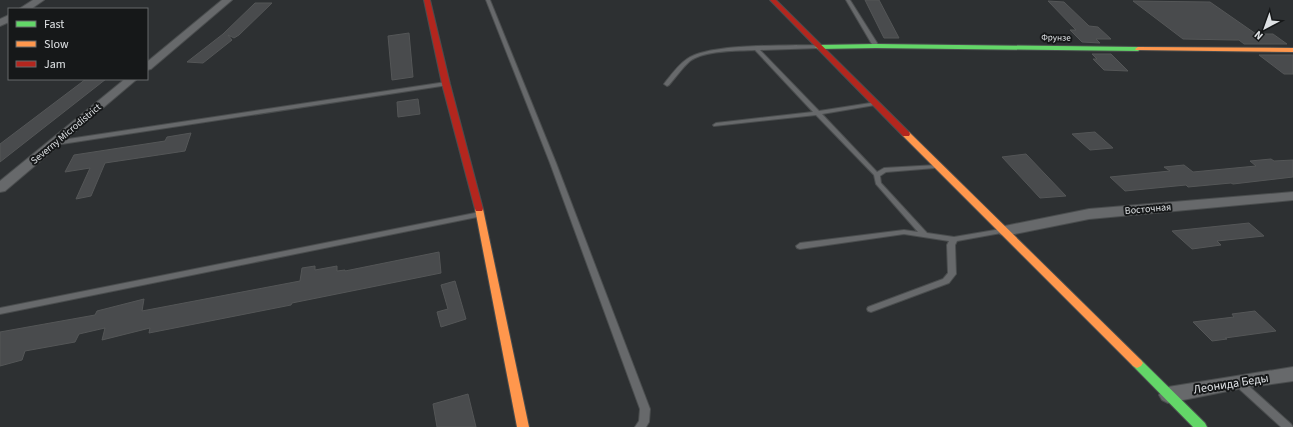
<svg xmlns="http://www.w3.org/2000/svg" width="1293" height="427" font-family="'Source Sans 3',sans-serif">
<style>
.building{fill:#494b4d;stroke:#545657}
.lines{fill:none;stroke-linecap:round;stroke-linejoin:round}
.lane-casing{stroke:#4a4d4e;stroke-width:2}
.street-casing{stroke:#4a4d4e;stroke-width:2}
.fast-casing{stroke:#4a4d4e;stroke-width:2}
.slow-casing{stroke:#4a4d4e;stroke-width:2}
.jam-casing{stroke:#4a4d4e;stroke-width:2}
.lane{fill:#67696b;fill-rule:evenodd}
.street{fill:#67696b;fill-rule:evenodd}
.fast{fill:#63d668;fill-rule:evenodd}
.slow{fill:#ff974d;fill-rule:evenodd}
.jam{fill:#b3261e;fill-rule:evenodd}
.labels{text-anchor:middle;dominant-baseline:central;stroke-width:4;stroke-linejoin:round;paint-order:stroke}
.far-street-label{font-size:9px;fill:#dfe2e5;stroke:#161819}
.street-label{font-size:10px;fill:#dfe2e5;stroke:#161819}
.near-street-label{font-size:12px;fill:#dfe2e5;stroke:#161819}
</style>
<rect width="100%" height="100%" fill="#2d3032"/>
<path class="building" d="M865 0H879L899 38H884Z
M1048 1 1064 2 1089 26 1098 27 1111 39H1096L1100 43 1082 42 1070 30H1076Z
M1133 1 1210 2 1256 34H1273L1287 44H1244L1239 40H1234L1183 39Z
M255 3H272L239 35 234 38 228 35 232 40 203 63 187 62 223 34Z
M409 33 413 77 392 80 388 36Z
M1092 54H1111L1128 71 1104 70 1093 59H1097Z
M1259 55H1293V74H1284Z
M86 79H106L0 162V144Z
M418 99 420 114 398 117 397 102Z
M1095 132 1113 148 1090 150 1072 134Z
M191 133 185 151 105 163 91 196 76 199 90 168 65 172 74 155 165 141 167 137Z
M1026 154 1066 196 1040 198 1002 157Z
M1271 159 1274 161 1293 160V177L1233 184 1231 183 1188 187 1186 185 1125 191 1110 177 1170 171 1164 167 1184 165 1193 172 1256 166 1250 161Z
M1249 223 1264 236 1217 241 1221 245 1192 249 1172 231Z
M439 252 441 273 292 303 291 305 149 333 150 328 102 340 105 328 79 334 75 342 25 351 22 360 0 366V332L95 315 97 311 144 299 142 311 300 281 302 268 315 266V270L337 266V271L345 270V271Z
M455 281 466 319 441 327 437 312 448 309 441 285Z
M1255 311 1276 331 1225 338 1227 339 1212 341 1193 322 1234 317 1232 314Z
M468 394 476 427H437L433 404Z"/>
<g class="lines">
<defs>
<path id="lane" d="M486 0H490L556 163 650 409 649 422 646 427H635L639 421 640 409 550 163Z
M846 0H850L879 46 878 47 873 46Z
M818 45 820 46V48L760 50 819 111 877 102V104L875 105 822 114 877 172 884 168 937 165 938 166 935 168 886 172 880 176 881 183 927 233 954 237 1001 229 1005 231 1001 233 957 241 955 245 956 274 949 283 871 312 868 311 867 309 868 307 943 279 948 273 947 245 949 241 904 234 800 249 797 248 796 246 800 243 904 230 918 232 876 184 874 175 816 115 714 126 713 125 716 123 813 112 755 50C737 51 705 50 690 61 682 68 676 77 669 85L667 86 664 84C671 75 678 65 687 59 710 43 788 46 818 45Z
M446 82 448 83V85L55 145 52 143 55 141Z
M480 212 484 214 482 216 0 314V308Z
M1238 378 1241 379 1291 424 1293 427H1281L1235 385 1234 382 1235 379Z"/>
<path id="street" d="M33 0H44L31 9H19Z
M222 0H232L151 69 147 70V62Z
M9 15V22L0 26V19Z
M125 79H137L5 191 0 192V181Z
M1293 192V200L1089 219 1005 236 1000 234 998 231 1000 228 1005 226 1089 209Z
M1293 367V381L1238 389 1168 403 1162 400 1159 395 1162 390 1168 387Z"/>
<path id="fast" d="M876 44 1138 47 1141 49 1138 51 876 48 818 49 815 47 818 45Z
M1137 358 1141 360 1205 423 1207 427H1193L1133 366 1131 363 1133 360Z"/>
<path id="slow" d="M1138 47 1293 48V52L1136 50 1135 49Z
M903 132H909L1141 360 1143 363 1141 366 1137 368 1133 366 903 136 902 134Z
M479 206 483 209 529 427H517L475 209Z"/>
<path id="jam" d="M424 0H430L450 84 483 209 482 211H476L475 209 442 84Z
M770 0H776L909 132 910 134 909 136H903Z"/>
</defs>
<use href="#lane" class="lane-casing"/>
<use href="#street" class="street-casing"/>
<use href="#fast" class="fast-casing"/>
<use href="#slow" class="slow-casing"/>
<use href="#jam" class="jam-casing"/>
<use href="#lane" class="lane"/>
<use href="#street" class="street"/>
<use href="#fast" class="fast"/>
<use href="#slow" class="slow"/>
<use href="#jam" class="jam"/>
</g>
<g class="labels">
<g class="far-street-label">
<text transform="translate(1056 38) rotate(1)">Фрунзе</text>
</g>
<g class="street-label">
<text transform="translate(66 134) rotate(-40)">Severny Microdistrict</text>
<text transform="translate(1148 209) rotate(-5)">Восточная</text>
</g>
<g class="near-street-label">
<text transform="translate(1231 384) rotate(-9)">Леонида Беды</text>
</g>
</g>
<rect x="8" y="8" width="140" height="72" fill="#161819" stroke="#66696b"/>
<rect x="16" y="21" width="20" height="6" fill="#63d668" stroke="#66696b"/>
<text x="44" y="28" font-size="12" fill="#dfe2e5">Fast</text>
<rect x="16" y="41" width="20" height="6" fill="#ff974d" stroke="#66696b"/>
<text x="44" y="48" font-size="12" fill="#dfe2e5">Slow</text>
<rect x="16" y="61" width="20" height="6" fill="#b3261e" stroke="#66696b"/>
<text x="44" y="68" font-size="12" fill="#dfe2e5">Jam</text>
<g transform="translate(1265 28) rotate(221)" stroke="#161819" stroke-width="3" paint-order="stroke">
<path d="M0-3L7 15L0 10L-7 15Z" fill="#dfe2e5"/>
<text y="-6" font-size="11" font-weight="bold" text-anchor="middle" fill="#dfe2e5">N</text>
</g>
</svg>
